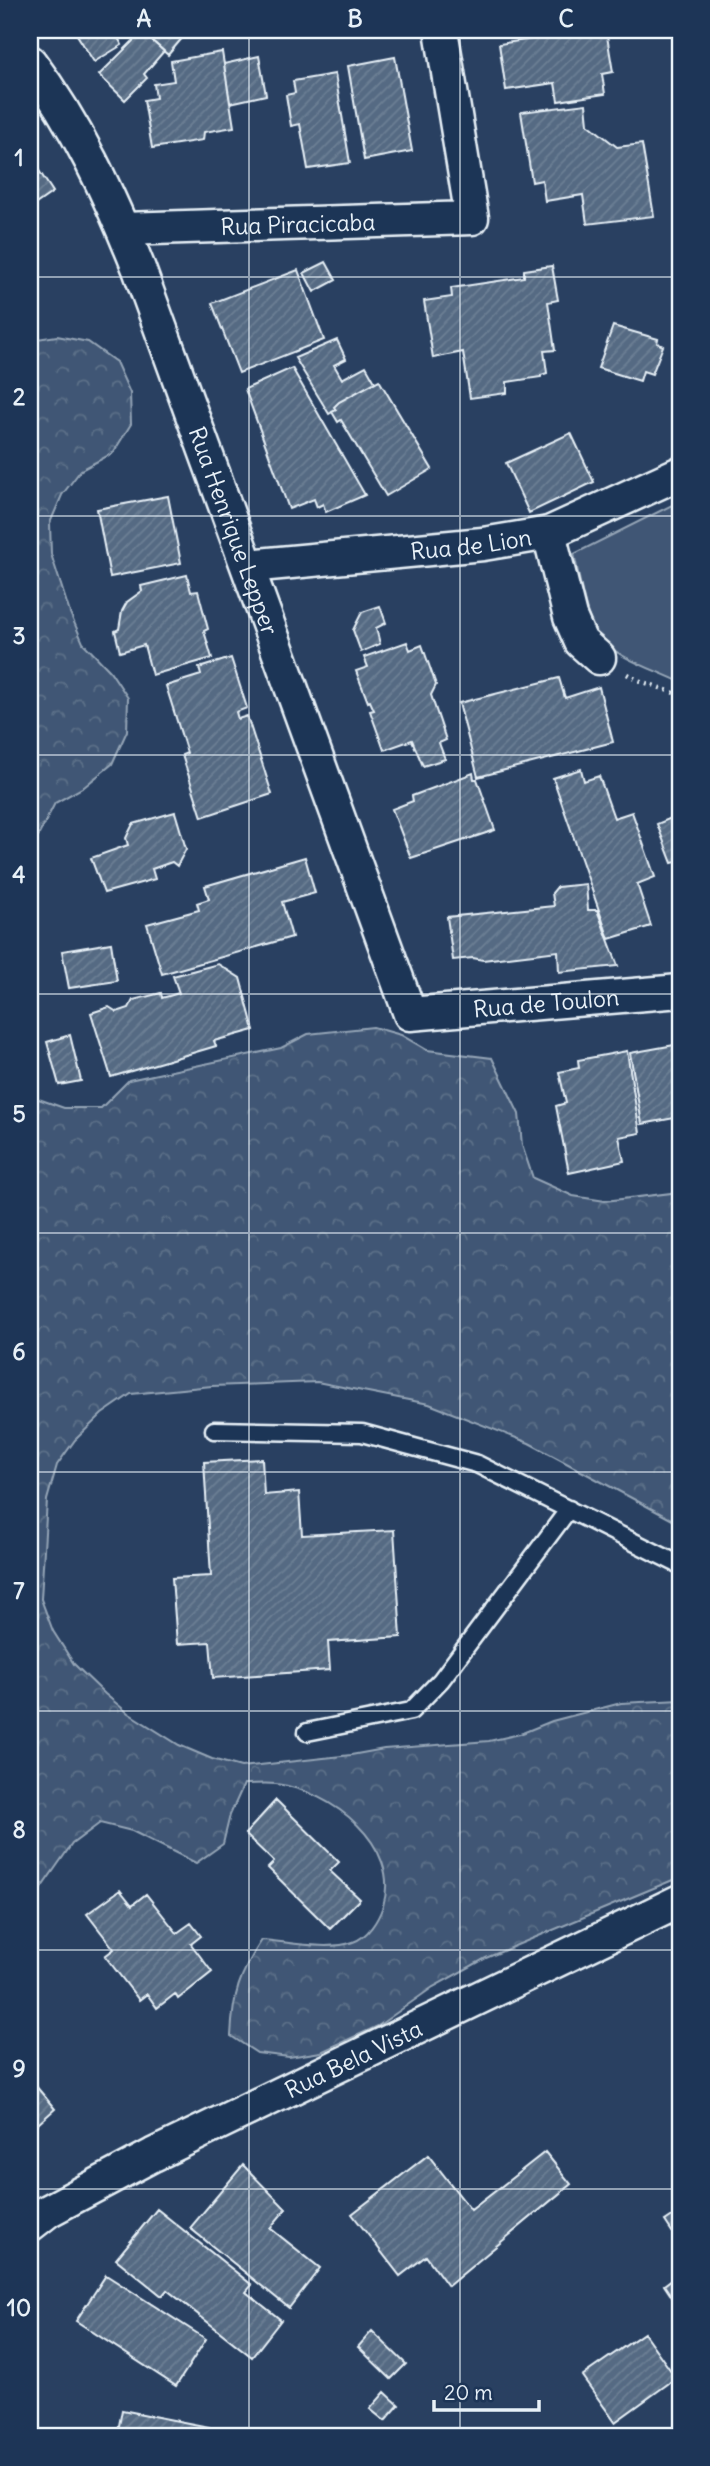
<svg xmlns="http://www.w3.org/2000/svg" width="710" height="2466" font-family="Delius,sans-serif">
<style>
.green{fill:#415774;stroke:#94a4b6;stroke-width:2}
.forest{fill:url(#forest-crowns);stroke:#94a4b6;stroke-width:2}
.building{fill:url(#building-hatch);stroke:#e8f1f8;stroke-width:2}
.lines{fill:none;stroke-linecap:round;stroke-linejoin:round}
.lane-casing{stroke:#e8f1f8;stroke-width:21}
.street-casing{stroke:#e8f1f8;stroke-width:37}
.path{stroke:#e8f1f8;stroke-width:4.5;stroke-dasharray:2 5;stroke-linecap:butt}
.lane{stroke:#1d3557;stroke-width:16}
.street{stroke:#1d3557;stroke-width:32}
.grid{fill:none;stroke:#e8f1f8;stroke-width:2;stroke-opacity:0.55}
.labels{text-anchor:middle;dominant-baseline:central;stroke-width:5;stroke-linejoin:round;paint-order:stroke}
.street-label{font-size:23px;fill:#e8f1f8;stroke:#1d3557}
.neatline{fill:none;stroke:#e8f1f8;stroke-width:2.5}
.grid-label{font-size:23px;text-anchor:middle;font-weight:bold;fill:#e8f1f8}
</style>
<defs>
<pattern id="forest-crowns" width="20" height="18" patternUnits="userSpaceOnUse" patternTransform="scale(1.75)"><rect width="20" height="18" fill="#415774"/><path d="M2 6a3 3 0 1 1 6 0M12 15a3 3 0 1 1 6 0" fill="none" stroke="#5c7089"/></pattern>
<pattern id="building-hatch" width="6" height="6" patternUnits="userSpaceOnUse" patternTransform="scale(1.75)"><rect width="6" height="6" fill="#556a83"/><path d="M-1 1l2-2M0 6l6-6M5 7l2-2" fill="none" stroke="#6d8095"/></pattern>
</defs>
<rect width="100%" height="100%" fill="#294061"/>
<filter id="ink" filterUnits="userSpaceOnUse"><feTurbulence type="fractalNoise" baseFrequency=".0143" numOctaves="2"/><feDisplacementMap in="SourceGraphic" scale="14" xChannelSelector="R" yChannelSelector="G"/><feConvolveMatrix kernelMatrix="1 2 1 2 8 2 1 2 1" color-interpolation-filters="sRGB"/></filter>
<g filter="url(#ink)">
<path class="green" d="M680 501V682C656 670 610 656 596 633 585 615 579 575 574 554Z"/>
<path class="forest" d="M57 336 88 342 116 362 130 393 131 424 113 453 81 470 62 495 50 523 51 554 70 613 83 643 110 671 128 698 127 731 112 764 84 787 55 803 30 852V340Z
M373 1027 401 1035 427 1050 492 1058 519 1114 522 1145 533 1178 573 1196 605 1201 680 1192V1524L529 1443 429 1404 317 1382 212 1386 131 1394 102 1414 75 1440 57 1465 47 1500 41 1599 53 1631 74 1664 105 1694 128 1713 179 1745 212 1759 241 1767 351 1755 384 1749 489 1741 520 1734 552 1721 621 1703 680 1700V1877L486 1958 433 1987 378 2026 321 2052 289 2057 257 2053 231 2036C233 1994 239 1975 262 1940 288 1942 329 1951 353 1942 368 1937 378 1920 383 1906 402 1845 331 1791 276 1784 266 1783 255 1784 244 1784L230 1815 223 1844 196 1863 132 1831 100 1823 72 1844 30 1904V1096L64 1108H101L129 1080 281 1048 308 1034Z"/>
<path class="building" d="M74 30H126L117 36 122 45 94 62Z
M144 30H189L168 55 142 32Z
M594 30H606L613 72 602 74 605 94 558 101 555 83 506 90 499 44Z
M142 32 164 51 144 74 147 78 125 100 99 75Z
M222 52 234 127 204 132 203 140 152 148 144 100 156 98 154 84 174 81 171 61Z
M259 56 266 95 230 103 224 64Z
M395 57 412 151 364 160 348 66Z
M335 74 350 163 308 169 300 124 291 126 286 95 295 93 293 81Z
M586 104 588 124 617 147 642 144 654 216 587 224 583 195 545 201 542 180 532 182 521 112Z
M30 157 53 192 30 208Z
M326 262 336 280 314 292 304 273Z
M552 266 558 300 548 302 555 350 544 351 547 373 541 375V377L507 382V393L470 398 463 352 433 358 424 301 452 297 451 288 524 277V270Z
M298 270 324 340 239 373 212 303Z
M613 326 658 339 657 343 663 346 652 374 643 371 640 381 598 368Z
M337 340 346 359 334 365 342 379 366 366 375 382 339 402 334 407 336 410 329 414 295 358Z
M292 368 365 495 326 512 323 504 317 507 314 499 289 509 245 389Z
M379 380 432 469 386 496 341 420 338 422 332 412 336 410 334 407 339 402Z
M571 433 594 482 529 513 506 463Z
M168 496 181 563 110 577 97 509Z
M187 575 191 592 198 591 208 629 204 631 212 658 152 675 144 645 120 652 115 631 119 629 122 611 127 602 142 591 141 586Z
M380 606 386 623 376 628 380 644 361 652 353 630 362 612Z
M407 642 410 650 422 645 436 685 431 695 446 740 439 743 445 759 423 766 412 740 384 750 370 711 374 710 370 701 368 702 356 671 368 667 364 657Z
M231 658 247 708 236 712 238 719 247 716 272 794 202 817 182 755 187 753 166 686 201 675 199 668Z
M559 678 565 698 599 687 613 742 478 777 459 703Z
M581 769 584 781 599 776 614 818 632 812 655 877 637 884 651 926 609 939 553 778Z
M473 773 474 779H477L495 830 411 858 392 809 413 801 412 796Z
M175 812 186 849 177 866 172 862 152 869 155 879 104 893 91 858 128 845 126 838 133 824Z
M676 816 678 821 680 820V861L672 863 657 824Z
M305 857 315 893 282 902 292 937 162 974 147 924 199 910 197 903 209 899 205 886Z
M586 884 588 910H597L618 966 559 972 558 951 483 960 473 958 453 960 447 917 554 906 552 893 557 887Z
M111 943 117 981 69 988 62 951Z
M218 964 240 978 254 1030 214 1041 216 1046 111 1077 91 1013 109 1007 117 1012 129 1008 133 1000 161 993 162 998 179 993 173 976Z
M70 1035 81 1081 59 1085 47 1042Z
M680 1044V1117L642 1124 630 1053Z
M627 1051 640 1133 619 1137 624 1161 569 1173 556 1106 566 1103 559 1072 579 1068 578 1060Z
M262 1459 264 1495 299 1492 302 1535 394 1530 401 1637 328 1642 330 1670 213 1678 210 1642 177 1644 172 1578 211 1576 204 1462Z
M276 1800 339 1862 330 1871 360 1899 330 1929 268 1868 274 1862 245 1834Z
M120 1890 132 1905 146 1894 177 1933 191 1923 201 1936 191 1944 212 1972 178 1999 175 1994 157 2008 147 1994 139 2000 105 1956 114 1949 87 1914Z
M30 2079 55 2109 30 2131Z
M545 2152 571 2184 448 2286 426 2256 400 2276 352 2214 428 2155 471 2210Z
M243 2165 286 2209 270 2228 320 2268 289 2308 190 2228Z
M157 2209 252 2285 246 2292 281 2320 252 2357 167 2290 162 2296 116 2259Z
M680 2211V2244L665 2221Z
M680 2273V2309L664 2285Z
M106 2275 206 2339 176 2386 76 2321Z
M372 2331 406 2364 391 2379 358 2347Z
M644 2333 676 2378 615 2422 582 2376Z
M385 2392 399 2405 385 2421 370 2409Z
M122 2410 209 2427 207 2436H117Z"/>
<g class="lines">
<defs>
<path id="lane" d="M214 1430 362 1433 477 1464 680 1565
M307 1732 411 1711 441 1680 569 1509"/>
<g id="street">
<path id="s1" d="M30 62C77 125 110 196 139 269L410 1014 680 991"/>
<path id="s2" d="M123 229 472 218 441 30"/>
<path d="M549 533 570 617 581 642 599 658"/>
<path id="s3" d="M248 566 483 544 549 533 680 473"/>
<path id="s4" d="M30 2225 48 2211 153 2155 680 1901"/>
</g>
</defs>
<use href="#lane" class="lane-casing"/>
<use href="#street" class="street-casing"/>
<path class="path" d="M627 674 638 680 680 695"/>
<use href="#lane" class="lane"/>
<use href="#street" class="street"/>
</g>
</g>
<path class="grid" d="M249 30V2436M460 30V2436M30 277H680M30 516H680M30 755H680M30 994H680M30 1233H680M30 1472H680M30 1711H680M30 1950H680M30 2189H680"/>
<g class="labels">
<g class="street-label">
<text stroke="none"><textPath href="#s2" startOffset="175">Rua Piracicaba</textPath></text>
<text stroke="none"><textPath href="#s1" startOffset="513">Rua Henrique Lepper</textPath></text>
<text stroke="none"><textPath href="#s3" startOffset="224">Rua de Lion</textPath></text>
<text stroke="none"><textPath href="#s1" startOffset="1164">Rua de Toulon</textPath></text>
<text stroke="none"><textPath href="#s4" startOffset="364">Rua Bela Vista</textPath></text>
</g>
</g>
<rect width="710" height="2466" fill="none" stroke="#1d3557" stroke-width="77"/>
<path d="M434 2400v10h105v-10" fill="none" stroke="#e8f1f8" stroke-width="3.5"/>
<text x="444" y="2400" font-size="21" fill="#e8f1f8" stroke="#1d3557" stroke-width="5" paint-order="stroke">20 m</text>
<rect x="38" y="38" width="634" height="2390" class="neatline"/>
<g class="grid-label">
<text x="144" y="27">A</text>
<text x="355" y="27">B</text>
<text x="566" y="27">C</text>
<text x="19" y="166">1</text>
<text x="19" y="405">2</text>
<text x="19" y="644">3</text>
<text x="19" y="883">4</text>
<text x="19" y="1122">5</text>
<text x="19" y="1360">6</text>
<text x="19" y="1599">7</text>
<text x="19" y="1838">8</text>
<text x="19" y="2077">9</text>
<text x="19" y="2316">10</text>
</g>
</svg>
